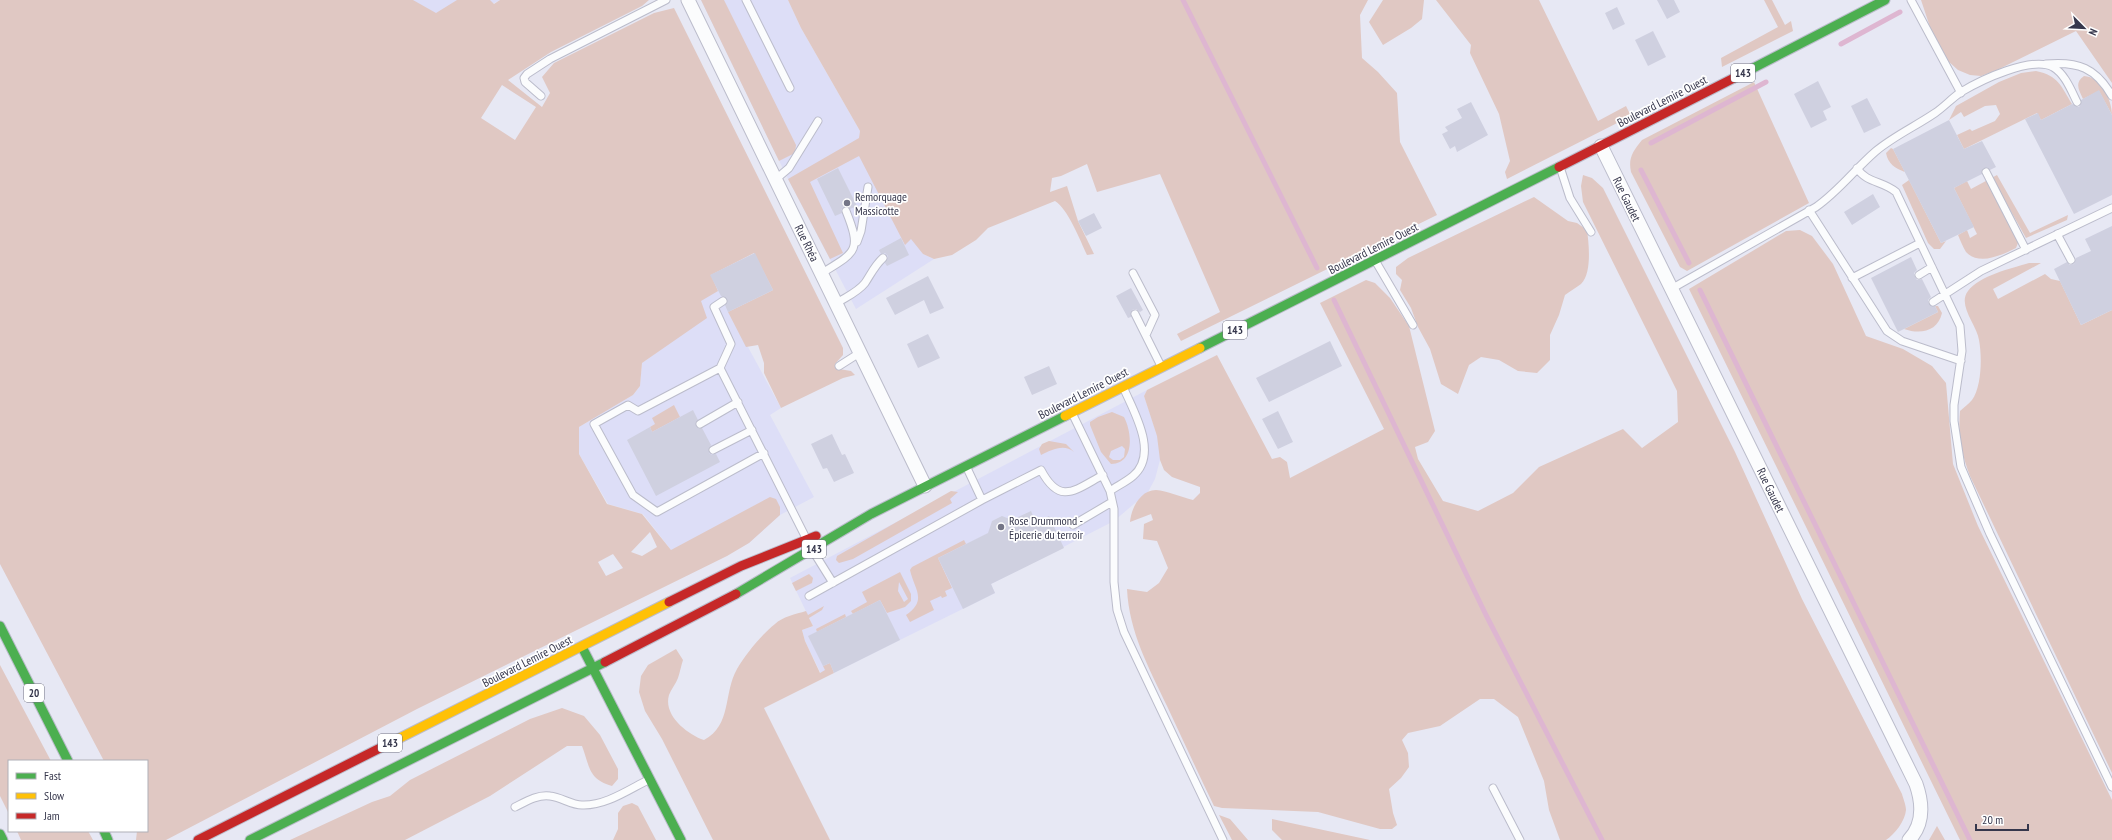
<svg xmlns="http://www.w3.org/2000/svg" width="2112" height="840" font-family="'PT Sans Narrow',sans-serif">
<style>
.built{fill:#dddef7}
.green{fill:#e0c8c3;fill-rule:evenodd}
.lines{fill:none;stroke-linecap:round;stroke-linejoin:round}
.stream{stroke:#deb6d1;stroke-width:5}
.building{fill:#cfd0e0}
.lane-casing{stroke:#bbbccb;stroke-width:9}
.street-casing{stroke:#bbbccb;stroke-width:15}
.fast-casing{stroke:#bbbccb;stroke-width:11}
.slow-casing{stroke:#bbbccb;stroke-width:11}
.jam-casing{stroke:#bbbccb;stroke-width:11}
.lane{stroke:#fbfcfd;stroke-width:7}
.street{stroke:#fbfcfd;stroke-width:13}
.fast{stroke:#4caf50;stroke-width:9}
.slow{stroke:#ffc107;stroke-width:9}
.jam{stroke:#c62828;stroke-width:9}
.poi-dot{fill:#747587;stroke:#fff;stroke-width:1.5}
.labels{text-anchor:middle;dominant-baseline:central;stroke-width:3.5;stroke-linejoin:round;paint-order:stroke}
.shield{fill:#fff;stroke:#727382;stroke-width:1}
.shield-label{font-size:11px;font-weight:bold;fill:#36374c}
.street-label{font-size:12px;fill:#36374c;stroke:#fff}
.poi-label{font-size:12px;fill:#36374c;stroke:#fff;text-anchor:start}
</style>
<rect width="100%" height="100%" fill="#e7e8f4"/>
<path class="built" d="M395 0H500L442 31Z
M701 0H788L801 28 860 131 859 143 923 254 934 259 856 309 788 179Z
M755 253 773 290 729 312 781 408 770 415 814 497 780 515 749 543 686 576 671 550 643 514 608 504 579 454V427L633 395 640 386 642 363 660 350 701 301 710 275Z
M1147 390 1144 396 1160 444V460L1155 479 1148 492 1114 521 991 584 995 593 823 678 805 641 802 630 813 626 790 578Z"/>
<path class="green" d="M0 0H413L436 13 457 0H490L494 4 500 0H649L642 6 551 52 508 80 542 107 550 93 542 77 554 63 654 13 674 8 843 348V355L835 364 839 369 851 371 855 375 843 378 781 408 764 373V363L758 345 746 347 728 312 773 290 754 253 711 275 718 291 701 301 707 318 642 363 640 386 633 395 579 427V454L607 504 642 514 671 550 770 497 776 499 780 507V515L749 543 727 556 417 709 166 840H136L137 831H147V761H104L0 564ZM502 85 536 107 515 140 481 118ZM650 532 657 547 642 556 631 552ZM613 554 623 568 606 576 598 562Z
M701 0H724L796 145 795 153 779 161Z
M788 0H1368L1360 15 1362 58 1378 72 1397 93 1400 142 1437 215 1181 341 1177 334 1220 312 1160 174 1097 192 1087 164 1061 176 1052 178 1050 192 1067 186 1078 221 1094 254 1087 255C1080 240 1068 209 1055 201L988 228 976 240 952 255 934 259 923 254 911 239 905 245 859 156 810 182 843 253 830 259 788 179 859 138 860 131 801 28Z
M1383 0H1424L1422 19 1411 28 1383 45 1369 22Z
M1436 0H1539L1598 121 1626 106 1631 116 1507 179 1505 172 1510 161 1499 114 1470 53 1471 45Z
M1764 0H1772L1785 25 1791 21 1793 31 1722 67 1721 58 1778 27Z
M1921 0H2112V83L2076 31 1997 70 1981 76 1970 75 1958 70 1948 61 1930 27Z
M2036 71C2059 76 2061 86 2072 104L2041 120 2037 113 1964 149 1957 135 1970 129 1972 131 1995 121 2000 114 1996 105 1985 106 1964 117 1961 112 1949 120 1956 106 1999 82 2021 73Z
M2084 76C2101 77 2112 100 2112 115L2099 91 2083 99C2079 90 2074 83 2084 76Z
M1754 82 1809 203 1687 271 1680 267 1631 172C1628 158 1633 151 1642 140Z
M1891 148 1893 149 1905 172C1895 168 1888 164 1886 153Z
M1583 175 1592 178 1603 188 1735 452 1802 599 1902 794C1903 798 1906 805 1906 810 1905 821 1895 834 1886 840H1560L1549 810 1544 781 1518 717 1494 699H1480L1440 726 1408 733 1402 740 1408 753 1409 767 1401 778 1389 789 1393 813 1397 825 1392 829H1380L1318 812 1222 808 1214 806C1198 773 1183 740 1167 706 1149 668 1129 632 1127 589L1147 592 1159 583 1168 568 1157 541 1143 539 1144 524 1153 520 1151 514 1130 522C1131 509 1140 490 1156 490 1167 491 1181 497 1193 500L1200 493V487L1172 477 1164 470 1160 460 1157 436 1144 396 1147 390 1217 355 1272 459 1280 457 1287 462 1290 478 1384 429 1320 303 1366 280 1375 283 1390 298 1409 326 1435 431 1428 442 1415 447 1418 459 1443 501 1478 511 1513 493 1539 467 1623 429 1642 448 1678 422 1677 391 1583 202 1581 186Z
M1997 175 2030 233 2068 215 2067 220 2026 238 1999 190 2018 243 2016 248C2002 255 1979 266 1966 252 1963 247 1960 240 1958 235L1967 230 1970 238 1977 234 1954 188 1967 181 1971 189Z
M1909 180 1941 243 1946 241 1940 249H1934L1928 243 1902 185Z
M1534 197 1568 221 1577 223 1587 230C1589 245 1592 273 1581 284 1576 288 1570 291 1565 295L1559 315 1550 335V360L1537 373 1518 371 1499 360 1481 357 1469 365 1458 394 1441 384 1430 349 1418 327 1411 308 1400 290 1402 280 1396 274V267L1408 258Z
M1800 230 1812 236 1833 264 1866 336 1903 349 1932 366 1946 383 1953 464 1978 526 2112 800V840H1960L1689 289 1786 231Z
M2029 263H2041L1993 289 1998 299 2045 274 2051 279 2060 281 2081 325 2112 310V773L1970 476C1961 452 1958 436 1960 411 1964 407 1969 404 1972 400 1982 386 1982 356 1979 340 1977 325 1957 305 1968 291 1979 276 2012 268 2029 263Z
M1935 306H1938L1942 313C1938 331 1921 335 1904 329L1938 312Z
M674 405 680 417 652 432 650 427 655 424 652 418Z
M1112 412 1124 417C1132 432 1135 464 1111 464L1101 452 1090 425V422L1098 417ZM1122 446 1125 449 1124 457 1120 460H1113L1109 457 1111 451Z
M1049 441 1066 444 1074 452C1064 443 1051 450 1041 455L1039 449 1042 444Z
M951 491 958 492 950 499 952 503 853 559 839 563 836 560 837 556Z
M964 540 966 544 938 558 952 588 945 591 947 596 942 598 941 596 930 601 934 610 910 622 906 615C928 600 914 589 910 570L912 567Z
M900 572 911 594V601L905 607 887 613 880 600 853 614 851 611 867 602 862 592ZM899 582 908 599 904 602 898 591Z
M809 574 813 578 812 583 796 591 792 583Z
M824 606 822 610 809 618 813 626 802 630 805 641 820 673 825 670 823 666 830 663 834 673 764 708 830 840H713L662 739 645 711 639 692 641 676 648 665 676 649 683 660C681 666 680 672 678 678 676 684 671 689 669 695 663 715 687 734 704 740 732 725 723 694 737 669 745 655 762 634 775 624 782 617 796 614 806 611L808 615Z
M845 614 846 617 817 632 816 629Z
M0 665 51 761H9V814L0 796Z
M562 708 584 716 600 735 618 769V779L612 786C588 779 590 767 582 746H567L490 796 405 840H290L372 802 390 796 410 780 530 719Z
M632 803 638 806 656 840H613L618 829V813L623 806Z
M1219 815 1230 819 1248 840H1232Z
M1272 819 1370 840H1282L1272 830Z
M1937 826 1945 840H1929Z
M17 831H88L93 840H21Z"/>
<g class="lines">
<path class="stream" d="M1183 0 1317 268
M1841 44 1900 12
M1651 143 1766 82
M1641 170 1689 263
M1700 290 1970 840
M1334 300 1486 615 1602 840"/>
</g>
<path class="building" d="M1657 0H1674L1680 12 1667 19Z
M1617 7 1625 24 1613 30 1605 13Z
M1653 31 1666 57 1648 66 1635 40Z
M1818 81 1831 107 1823 111 1827 120 1811 128 1794 94Z
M2099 90 2112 115V195L2074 214 2025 119 2038 113 2041 120 2072 104 2079 107 2081 104V100Z
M1867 98 1881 125 1864 133 1851 106Z
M1471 102 1488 135 1457 152 1455 146 1450 149 1442 134 1448 131 1445 127 1462 118 1457 109Z
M1949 120 1964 149 1982 141 1996 167 1990 170 1983 168 1982 174 1954 188 1974 227 1941 243 1893 149Z
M838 168 857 206 850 209 844 206 841 210 842 213 835 216 817 179Z
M1873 194 1880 207 1852 225 1844 212Z
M1094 213 1102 228 1086 236 1078 221Z
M2112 226V310L2081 325 2054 269 2067 262 2070 265 2074 264 2076 258 2091 251 2085 239Z
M901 238 909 255 887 266 885 263 888 256 885 253 881 254 879 250Z
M755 253 773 290 728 312 725 305 727 299 721 296 710 275Z
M1911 257 1917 270 1914 273 1915 277 1917 280 1922 279 1931 297 1928 300 1929 304 1935 306 1938 312 1898 332 1871 278Z
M928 276 944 308 930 314 924 300 895 315 886 298Z
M1131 288 1143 310 1140 312 1136 309 1132 310 1131 317 1128 318 1116 296Z
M928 334 940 358 918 368 907 344Z
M1330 341 1342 366 1269 402 1256 378Z
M1049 366 1057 384 1032 395 1024 377Z
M693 410 698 420 696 426 702 428 711 445 709 448V453L712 455 716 454 720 462 656 496 627 440 650 427 652 432Z
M1278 411 1293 442 1278 449 1262 419Z
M832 434 842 455 845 454 854 473 834 482 827 468 823 469 811 444Z
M1031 511 1036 523 1049 516 1064 548 991 584 995 593 963 609 938 558 988 533 992 521 1002 516 1012 520Z
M880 600 900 640 834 673 830 663 823 666 808 636Z"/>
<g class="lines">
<defs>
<path id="lane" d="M746 0 790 88
M1911 0 1961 93
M2046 64C2078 61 2096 68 2112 96
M541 96 525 82 524 78 527 74 550 59 666 0
M1560 167 1570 198 1591 232
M1857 168C1866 183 1883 181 1896 192L1960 326 1962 351 1954 405V421L1961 467 1990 534 2112 787
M1986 172 2026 250
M776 179 789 168 818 121
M1809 210 1887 331 1902 341 1961 361
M2057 234 2071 260
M857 242 861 231 868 187
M1376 262 1413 325
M822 273C856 252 862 251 846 211
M1133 273 1155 315 1146 335
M1919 275 1932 267
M1852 278 1920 243
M1671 289 1816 207C1839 191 1855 169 1876 151 1894 136 1916 126 1935 113 1944 107 1952 98 1961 92 1981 80 2031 56 2053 67 2065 74 2071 90 2077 102
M1933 302 1981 271 2112 208
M837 303C846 297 858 292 865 283 871 274 875 265 883 258
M1135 314 1161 366
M839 366 861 352
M720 368 731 344 714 307 723 301
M1073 415 1110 491 1114 509V582L1117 610 1124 632 1223 840
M700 424 738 402
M713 450 752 430
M764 453 657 512 633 495 594 424 628 405 638 411 720 368 806 538
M1110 491C1117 486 1126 482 1133 476 1159 454 1134 412 1124 389
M982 500 1041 470C1060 506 1075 490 1103 475
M1073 525 1112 502
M813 551 833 583
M809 596 982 500 967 468
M1493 788 1520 840
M515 807C525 802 538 794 550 796 561 797 571 805 582 805 605 806 628 790 648 780"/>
<path id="street" d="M688 0 925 486
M1601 146 1916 784C1923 804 1924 824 1909 840"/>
<path id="fast" d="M1734 78 1885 0
M1200 348 1559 167
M736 594 871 514 1065 416
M0 626 68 761
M582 647 681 840
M104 831 108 840
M0 834 3 840
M250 840 605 662"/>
<path id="slow" d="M1065 416 1200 348
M392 742 669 602"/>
<path id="jam" d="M1559 167 1734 78
M669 602 741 566 816 536
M605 662 736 594
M198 840 392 742"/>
</defs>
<use href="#lane" class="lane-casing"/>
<use href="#street" class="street-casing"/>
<use href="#fast" class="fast-casing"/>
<use href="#slow" class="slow-casing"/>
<use href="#jam" class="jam-casing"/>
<use href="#lane" class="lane"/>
<use href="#street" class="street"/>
<use href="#fast" class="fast"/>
<use href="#slow" class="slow"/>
<use href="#jam" class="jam"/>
</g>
<g class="poi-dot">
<circle cx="847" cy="203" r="4"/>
<circle cx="1001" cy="527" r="4"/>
</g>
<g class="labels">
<g class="shield">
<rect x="1731" y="64" width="24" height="18" rx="3"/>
<rect x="1223" y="321" width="24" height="18" rx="3"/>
<rect x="802" y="540" width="24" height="18" rx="3"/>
<rect x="24" y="684" width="20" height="18" rx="3"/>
<rect x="378" y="734" width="24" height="18" rx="3"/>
</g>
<g class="shield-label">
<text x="1743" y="73">143</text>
<text x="1235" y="330">143</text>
<text x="814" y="549">143</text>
<text x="34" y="693">20</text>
<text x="390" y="743">143</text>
</g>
<g class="street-label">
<text transform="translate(1662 101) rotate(-27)">Boulevard Lemire Ouest</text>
<text transform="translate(1627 199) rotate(64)">Rue Gaudet</text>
<text transform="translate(807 243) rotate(64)">Rue Rhéa</text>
<text transform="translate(1373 248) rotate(-27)">Boulevard Lemire Ouest</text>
<text transform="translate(1083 393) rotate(-27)">Boulevard Lemire Ouest</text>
<text transform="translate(1771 490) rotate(64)">Rue Gaudet</text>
<text transform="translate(527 661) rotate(-27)">Boulevard Lemire Ouest</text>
</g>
<g class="poi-label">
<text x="855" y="196">Remorquage<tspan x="855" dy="14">Massicotte</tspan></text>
<text x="1009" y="520">Rose Drummond -<tspan x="1009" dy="14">Épicerie du terroir</tspan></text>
</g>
</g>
<rect x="8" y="760" width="140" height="72" fill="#ffffff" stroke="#afafb7"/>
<rect x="16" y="773" width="20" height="6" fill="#4caf50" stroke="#afafb7"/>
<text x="44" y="780" font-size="12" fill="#36374c">Fast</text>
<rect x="16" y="793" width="20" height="6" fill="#ffc107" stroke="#afafb7"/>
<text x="44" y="800" font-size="12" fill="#36374c">Slow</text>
<rect x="16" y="813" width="20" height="6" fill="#c62828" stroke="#afafb7"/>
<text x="44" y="820" font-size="12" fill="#36374c">Jam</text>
<g transform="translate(2084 28) rotate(114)" stroke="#ffffff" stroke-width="3" paint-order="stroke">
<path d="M0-3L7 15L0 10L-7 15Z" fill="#36374c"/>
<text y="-6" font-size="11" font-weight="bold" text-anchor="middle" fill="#36374c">N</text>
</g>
<path d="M1976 824v6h52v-6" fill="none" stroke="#36374c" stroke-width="2"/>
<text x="1982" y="824" font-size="12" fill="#36374c" stroke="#ffffff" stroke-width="3" paint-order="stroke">20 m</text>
</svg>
